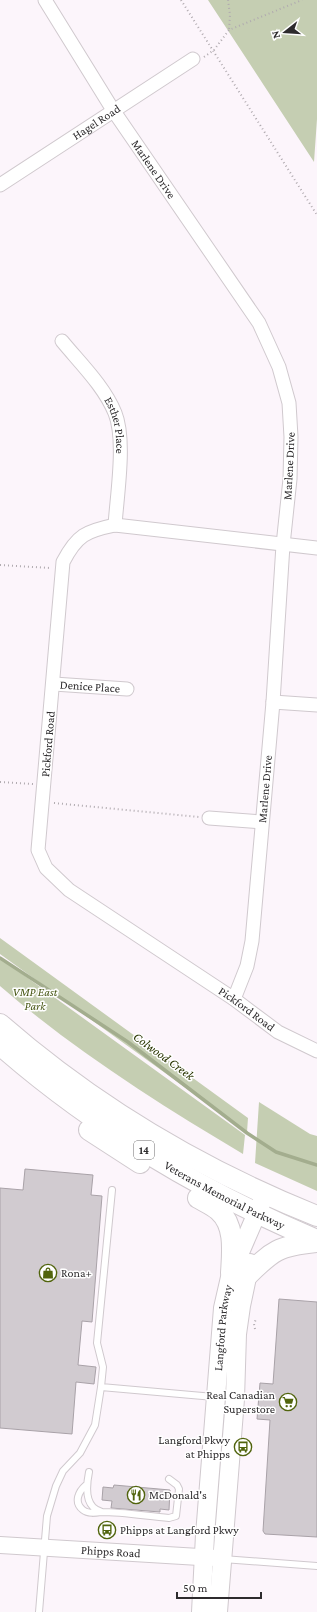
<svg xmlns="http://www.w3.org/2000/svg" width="317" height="1612" font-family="'Crimson Pro',serif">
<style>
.green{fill:#c5ceb2}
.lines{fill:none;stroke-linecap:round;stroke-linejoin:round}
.stream{stroke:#a3ad8e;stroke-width:3.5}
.building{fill:#d1cbd0;stroke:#a9a2a8}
.service-casing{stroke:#d0c9ce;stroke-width:8}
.minor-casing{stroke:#d0c9ce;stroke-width:15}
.tertiary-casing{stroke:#d0c9ce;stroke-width:18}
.secondary-casing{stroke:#d0c9ce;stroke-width:20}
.primary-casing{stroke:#d0c9ce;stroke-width:22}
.path{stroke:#b0aaaf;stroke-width:2;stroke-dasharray:1 3;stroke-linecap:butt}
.service{stroke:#fff;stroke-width:6}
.minor{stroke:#fff;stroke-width:13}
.tertiary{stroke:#fff;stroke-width:16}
.secondary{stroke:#fff;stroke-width:18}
.primary{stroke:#fff;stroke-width:20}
.labels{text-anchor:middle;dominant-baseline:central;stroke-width:3;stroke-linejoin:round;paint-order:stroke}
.shield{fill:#fff;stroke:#6c6b6c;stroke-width:1}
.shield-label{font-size:11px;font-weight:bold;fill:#2d2b2d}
.street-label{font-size:12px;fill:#2d2b2d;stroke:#fff}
.park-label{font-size:12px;font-style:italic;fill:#465513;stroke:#fff}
.poi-label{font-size:12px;fill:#2d2b2d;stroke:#fff;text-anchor:start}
.water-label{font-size:13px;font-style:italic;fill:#293501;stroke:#fff}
</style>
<rect width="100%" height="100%" fill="#fcf5fb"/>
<path class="green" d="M208 0H317V119L314 162Z
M0 938 248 1118 247 1132 0 954Z
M0 958 245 1135 243 1154C159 1104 74 1050 0 986Z
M259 1102 310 1134 317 1136V1191L255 1163Z"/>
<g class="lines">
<path class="stream" d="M0 958 128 1042 247 1133 276 1152 317 1165"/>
</g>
<path class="building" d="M25 1169 93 1175 91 1195 102 1196 92 1322 82 1321 78 1365 96 1367 94 1384 76 1382 72 1434 0 1428V1188L23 1190Z
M279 1299 317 1302V1537L265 1534 263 1531 270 1420 257 1419 260 1383 273 1384Z
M114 1485 170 1490 169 1510 160 1509V1512L111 1508 112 1501 102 1500 103 1487 113 1488Z"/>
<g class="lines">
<defs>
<path id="service" d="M101 1387 103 1367 97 1343 112 1190
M89 1472C87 1482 85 1499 93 1507 95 1509 99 1511 102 1512
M86 1485C79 1491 73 1502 83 1510 88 1514 95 1513 101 1512 123 1512 146 1516 169 1518L176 1516 179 1489 177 1485 169 1479
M223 1559 317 1566
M39 1612 47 1516 56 1486 63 1471 80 1453 95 1425 101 1387 214 1397"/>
<g id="minor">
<path id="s1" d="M45 0 113 110 259 323 279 367 289 403 291 437 290 479 283 545 273 702 252 941 247 966 234 999"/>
<path id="s2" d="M0 185 193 59"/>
<path id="s3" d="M62 341C80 363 104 386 115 413 126 440 117 495 115 525"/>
<path id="s4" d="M317 548 115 525C86 531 77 535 63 562L38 850 46 868 69 890 234 999 278 1032 317 1051"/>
<path id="s5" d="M54 684 127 689"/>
<path d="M273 702 317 705"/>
<path d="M209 818 262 822"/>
</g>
<g id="tertiary">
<path id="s6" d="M0 1545 216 1558"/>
</g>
<g id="secondary">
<path id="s7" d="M201 1612 205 1535 223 1308 231 1273 263 1199"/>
<path d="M218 1612 235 1399 237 1334 241 1306 250 1263"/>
</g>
<g id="primary">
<path d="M0 1024C94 1106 202 1170 317 1216"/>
<path id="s8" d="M0 1045C92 1126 204 1193 317 1240"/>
<path d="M89 1130 140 1163"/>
<path d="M198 1198C205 1202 214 1206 219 1211 236 1226 232 1254 231 1273"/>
<path d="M246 1277C273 1250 278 1246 317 1242"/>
</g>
</defs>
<use href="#service" class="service-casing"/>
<use href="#minor" class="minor-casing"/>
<use href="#tertiary" class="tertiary-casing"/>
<use href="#secondary" class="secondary-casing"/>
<use href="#primary" class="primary-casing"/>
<path class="path" d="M181 0 317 215
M228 0 230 15 229 30
M204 57 214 50 229 30 302 0
M0 565 51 568
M0 782 33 784
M54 803 199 817
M255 1329 254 1324 256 1319"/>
<use href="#service" class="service"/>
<use href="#minor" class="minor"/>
<use href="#tertiary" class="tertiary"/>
<use href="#secondary" class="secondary"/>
<use href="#primary" class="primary"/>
</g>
<defs>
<symbol id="shop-ring" viewBox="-11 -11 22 22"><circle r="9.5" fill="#fff" stroke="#51640d" stroke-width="1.5"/><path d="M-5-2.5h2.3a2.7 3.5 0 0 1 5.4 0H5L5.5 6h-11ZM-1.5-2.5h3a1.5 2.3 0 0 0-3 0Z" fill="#51640d"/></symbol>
<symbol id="supermarket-ring" viewBox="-11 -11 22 22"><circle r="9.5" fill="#fff" stroke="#51640d" stroke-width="1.5"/><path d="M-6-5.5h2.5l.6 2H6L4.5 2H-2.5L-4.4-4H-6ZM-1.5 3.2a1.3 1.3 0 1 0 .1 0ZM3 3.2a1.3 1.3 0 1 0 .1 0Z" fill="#51640d"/></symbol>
<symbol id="bus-ring" viewBox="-11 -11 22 22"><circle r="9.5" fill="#fff" stroke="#51640d" stroke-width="1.5"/><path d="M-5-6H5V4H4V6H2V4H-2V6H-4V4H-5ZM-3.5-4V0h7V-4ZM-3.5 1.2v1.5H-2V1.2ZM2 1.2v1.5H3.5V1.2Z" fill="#51640d"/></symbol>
<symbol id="restaurant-ring" viewBox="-11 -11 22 22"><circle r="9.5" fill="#fff" stroke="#51640d" stroke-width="1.5"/><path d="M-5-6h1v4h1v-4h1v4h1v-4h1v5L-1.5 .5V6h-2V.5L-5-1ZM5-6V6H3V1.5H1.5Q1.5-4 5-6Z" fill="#51640d"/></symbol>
</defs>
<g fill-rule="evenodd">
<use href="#shop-ring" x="38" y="1263" width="20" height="20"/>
<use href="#supermarket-ring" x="278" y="1392" width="20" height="20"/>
<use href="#bus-ring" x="233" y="1437" width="20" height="20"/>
<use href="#restaurant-ring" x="126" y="1485" width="20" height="20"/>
<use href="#bus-ring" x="97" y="1520" width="20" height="20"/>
</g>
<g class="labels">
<rect class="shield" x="134" y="1141" width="20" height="18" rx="3"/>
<g class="shield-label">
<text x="144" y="1150">14</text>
</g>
<g class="street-label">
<text stroke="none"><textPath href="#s2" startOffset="115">Hagel Road</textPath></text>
<text stroke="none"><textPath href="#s1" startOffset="201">Marlene Drive</textPath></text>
<text stroke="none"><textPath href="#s3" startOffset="102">Esther Place</textPath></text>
<text transform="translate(289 466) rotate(-87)">Marlene Drive</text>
<text stroke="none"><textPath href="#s5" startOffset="36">Denice Place</textPath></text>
<text transform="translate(48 744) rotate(-85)">Pickford Road</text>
<text transform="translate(265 789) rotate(-85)">Marlene Drive</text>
<text stroke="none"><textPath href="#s4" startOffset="825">Pickford Road</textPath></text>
<text stroke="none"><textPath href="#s8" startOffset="271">Veterans Memorial Parkway</textPath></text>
<text stroke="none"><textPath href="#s7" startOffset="285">Langford Parkway</textPath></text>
<text stroke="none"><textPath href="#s6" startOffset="111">Phipps Road</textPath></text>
</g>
<g class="park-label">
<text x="35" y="992">VMP East<tspan x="35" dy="14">Park</tspan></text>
</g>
<g class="poi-label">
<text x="61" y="1273">Rona+</text>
<text x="275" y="1395" text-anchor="end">Real Canadian<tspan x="275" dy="14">Superstore</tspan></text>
<text x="230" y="1440" text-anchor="end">Langford Pkwy<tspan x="230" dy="14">at Phipps</tspan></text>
<text x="149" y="1495">McDonald's</text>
<text x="120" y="1530">Phipps at Langford Pkwy</text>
</g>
<g class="water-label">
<text transform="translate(164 1056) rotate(36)">Colwood Creek</text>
</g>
</g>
<g transform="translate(285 32) rotate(253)" stroke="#ffffff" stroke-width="3" paint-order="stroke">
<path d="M0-3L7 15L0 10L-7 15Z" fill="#2d2b2d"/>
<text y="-6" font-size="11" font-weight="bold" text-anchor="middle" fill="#2d2b2d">N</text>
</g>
<path d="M177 1592v6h84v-6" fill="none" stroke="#2d2b2d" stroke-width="2"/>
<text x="183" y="1592" font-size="12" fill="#2d2b2d" stroke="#ffffff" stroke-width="3" paint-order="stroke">50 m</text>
</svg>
